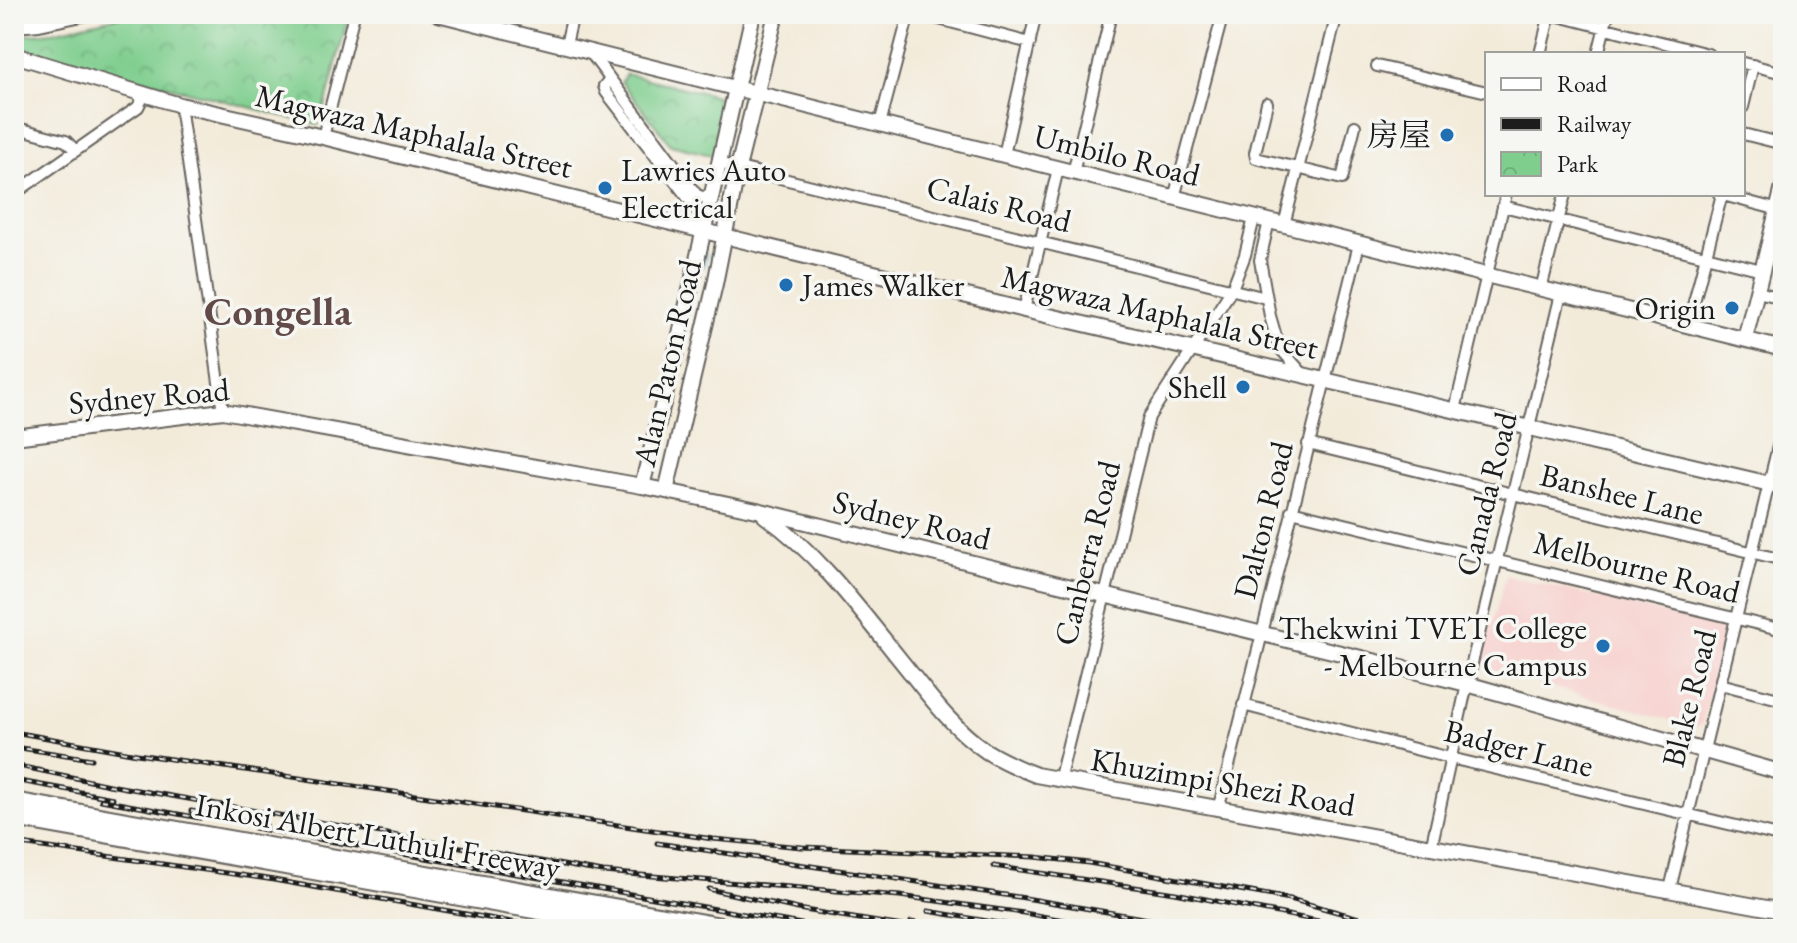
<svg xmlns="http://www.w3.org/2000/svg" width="1797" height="943" font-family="'EB Garamond','Noto Serif SC',serif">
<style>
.built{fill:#f7d0cd}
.park{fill:url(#park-crowns);stroke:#4e7555;stroke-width:2}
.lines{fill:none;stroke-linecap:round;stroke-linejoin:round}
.stream{stroke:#43aac3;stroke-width:2}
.street-casing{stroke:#67645e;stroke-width:14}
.secondary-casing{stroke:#67645e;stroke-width:18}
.highway-casing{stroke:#67645e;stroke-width:22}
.street{stroke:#fff;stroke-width:10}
.secondary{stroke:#fff;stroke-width:14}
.highway{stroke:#fff;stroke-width:18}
.rail-casing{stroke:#1c1c1c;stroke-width:5}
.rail{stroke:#f6f6f2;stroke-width:2;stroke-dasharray:6;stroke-linecap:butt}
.poi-dot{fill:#1f6fb2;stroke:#f6f6f2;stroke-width:3}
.labels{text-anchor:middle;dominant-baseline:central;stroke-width:7;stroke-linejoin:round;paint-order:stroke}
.street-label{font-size:32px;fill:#1c1c1c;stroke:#f6f6f2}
.poi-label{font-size:32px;fill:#1c1c1c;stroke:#f6f6f2;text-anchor:end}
.district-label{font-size:40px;font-weight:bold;fill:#614a48;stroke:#f6f6f2}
</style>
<defs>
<pattern id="park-crowns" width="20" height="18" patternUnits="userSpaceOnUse" patternTransform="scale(2)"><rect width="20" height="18" fill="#7fce8e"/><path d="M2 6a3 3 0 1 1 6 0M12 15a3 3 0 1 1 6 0" fill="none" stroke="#6db07a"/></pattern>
</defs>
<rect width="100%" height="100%" fill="#f6f6f2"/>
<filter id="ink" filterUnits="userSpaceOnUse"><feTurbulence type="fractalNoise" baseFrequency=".0125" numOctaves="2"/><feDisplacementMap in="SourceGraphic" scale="16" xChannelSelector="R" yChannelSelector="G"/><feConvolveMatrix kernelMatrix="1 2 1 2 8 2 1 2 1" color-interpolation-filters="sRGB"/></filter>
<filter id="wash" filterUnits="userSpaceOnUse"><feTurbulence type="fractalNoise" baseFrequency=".006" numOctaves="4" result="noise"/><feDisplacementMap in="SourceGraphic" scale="32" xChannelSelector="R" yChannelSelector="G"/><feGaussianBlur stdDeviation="1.8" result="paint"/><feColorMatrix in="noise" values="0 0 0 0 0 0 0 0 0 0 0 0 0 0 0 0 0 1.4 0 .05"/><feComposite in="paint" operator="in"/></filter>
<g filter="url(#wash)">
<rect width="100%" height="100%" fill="#f3ebda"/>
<path class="built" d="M1506 575 1725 628 1702 724 1695 727 1485 668 1481 664Z"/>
<path class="park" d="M132 14H349L321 122 317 125 14 46V36L52 32Z
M626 74 729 99 715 156 671 145 621 82Z"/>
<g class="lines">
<path class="stream" d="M703 268 707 254
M654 468 663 430"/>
</g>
</g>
<g filter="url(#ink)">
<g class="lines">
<defs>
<path id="street" d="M920 14 1030 43
M1551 14 1708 54
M566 45 573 14
M590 52 696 194 701 197 711 196
M1540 54 1550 14
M1598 54 1608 14
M1743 63 1783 73
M1377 66 1487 92
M610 79 604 86 606 92 705 220
M1267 103 1255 153 1256 158 1342 179 1355 126
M180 105 223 411
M1743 107 1753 65
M880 124 909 14
M14 127 66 141 75 150
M1743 134 1783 144
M323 137 354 14
M1004 155 1036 14
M719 163 1266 298
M1073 173 1111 14
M14 194 138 107 144 95
M1719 194 1783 211
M1174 198 1223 14
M1503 206 1762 270
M1269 221 1260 260 1270 316 1279 347 1302 373
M1284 225 1337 14
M1767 252 1783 256
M1541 289 1565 194
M1757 292 1783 298
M1024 310 1058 169
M1688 325 1722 194
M1455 410 1506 194
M1308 444 1783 560
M1291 511 1783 630
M1720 684 1783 700
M1243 705 1450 758 1783 837
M1059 781 1149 417 1232 289 1245 255 1254 218
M1218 810 1359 244
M1431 848 1467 684 1561 294
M1670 889 1783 426"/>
<path id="secondary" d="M438 14 1783 349
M14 25 39 23 82 14
M14 55 180 105 323 137 1024 310 1783 487
M1745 339 1783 187
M14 437 223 411 642 486 757 510 1467 684 1783 773
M642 486 676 352 753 14
M666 491 715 284 738 168 776 14
M765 516C823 557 865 617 910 672 933 701 955 730 986 751 1002 761 1018 768 1036 775L1783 911"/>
<path id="highway" d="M14 802 732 929
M14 817 646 929"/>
</defs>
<use href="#street" class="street-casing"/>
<use href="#secondary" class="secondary-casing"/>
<use href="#highway" class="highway-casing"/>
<use href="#street" class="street"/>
<use href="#secondary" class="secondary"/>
<use href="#highway" class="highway"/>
<defs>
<path id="rail" d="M14 732 137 754 713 839 802 847 1035 857 1089 863 1290 899 1399 929
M14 747 92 759
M14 765 109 785 603 872 900 896 1024 913 1115 929
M14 780 113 798
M101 800 200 818
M191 811 266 825
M255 828 830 929
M14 843 268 879 551 929
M657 843 1025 898 1207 929
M993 866 1175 893 1359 929
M709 889 798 909 921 929
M928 911 1034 929
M911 922 950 929"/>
</defs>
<use href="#rail" class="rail-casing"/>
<use href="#rail" class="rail"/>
</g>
</g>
<g class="poi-dot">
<circle cx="1447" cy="135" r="8"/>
<circle cx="605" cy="188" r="8"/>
<circle cx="786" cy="285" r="8"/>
<circle cx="1732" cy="308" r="8"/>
<circle cx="1243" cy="387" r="8"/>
<circle cx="1603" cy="646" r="8"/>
</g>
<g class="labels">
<g class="street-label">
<text transform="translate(414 131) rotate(13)">Magwaza Maphalala Street</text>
<text transform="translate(1117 155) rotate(14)">Umbilo Road</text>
<text transform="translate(999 204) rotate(14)">Calais Road</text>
<text transform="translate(1160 312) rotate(13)">Magwaza Maphalala Street</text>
<text transform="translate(667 363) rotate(-77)">Alan Paton Road</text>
<text transform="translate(149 396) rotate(-5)">Sydney Road</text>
<text transform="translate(1486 494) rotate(-76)">Canada Road</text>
<text transform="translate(1622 494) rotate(14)">Banshee Lane</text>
<text transform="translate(912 520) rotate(14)">Sydney Road</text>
<text transform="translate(1263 520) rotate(-76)">Dalton Road</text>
<text transform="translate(1087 553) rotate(-76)">Canberra Road</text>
<text transform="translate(1637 567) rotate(14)">Melbourne Road</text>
<text transform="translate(1689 698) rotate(-76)">Blake Road</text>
<text transform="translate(1519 748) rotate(14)">Badger Lane</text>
<text transform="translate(1223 782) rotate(10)">Khuzimpi Shezi Road</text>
<text transform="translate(378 836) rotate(10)">Inkosi Albert Luthuli Freeway</text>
</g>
<g class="poi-label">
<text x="1431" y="135">房屋</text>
<text x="621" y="170" text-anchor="start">Lawries Auto<tspan x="621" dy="37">Electrical</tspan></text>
<text x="802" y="285" text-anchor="start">James Walker</text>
<text x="1716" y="308">Origin</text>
<text x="1227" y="387">Shell</text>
<text x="1587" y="628">Thekwini TVET College<tspan x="1587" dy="37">- Melbourne Campus</tspan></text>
</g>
<g class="district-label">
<text x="278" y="311">Congella</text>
</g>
</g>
<rect width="1797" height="943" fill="none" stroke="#f6f6f2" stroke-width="48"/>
<rect x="1485" y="52" width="260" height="144" fill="#f6f6f2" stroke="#9f9f9c" stroke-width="2"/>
<rect x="1501" y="78" width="40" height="12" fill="#ffffff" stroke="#9f9f9c" stroke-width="2"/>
<text x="1557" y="92" font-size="24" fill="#1c1c1c">Road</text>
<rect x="1501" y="118" width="40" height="12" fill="#1c1c1c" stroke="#9f9f9c" stroke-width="2"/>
<text x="1557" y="132" font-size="24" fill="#1c1c1c">Railway</text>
<rect x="1501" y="152" width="40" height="24" fill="url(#park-crowns)" stroke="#9f9f9c" stroke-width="2"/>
<text x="1557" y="172" font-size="24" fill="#1c1c1c">Park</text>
</svg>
